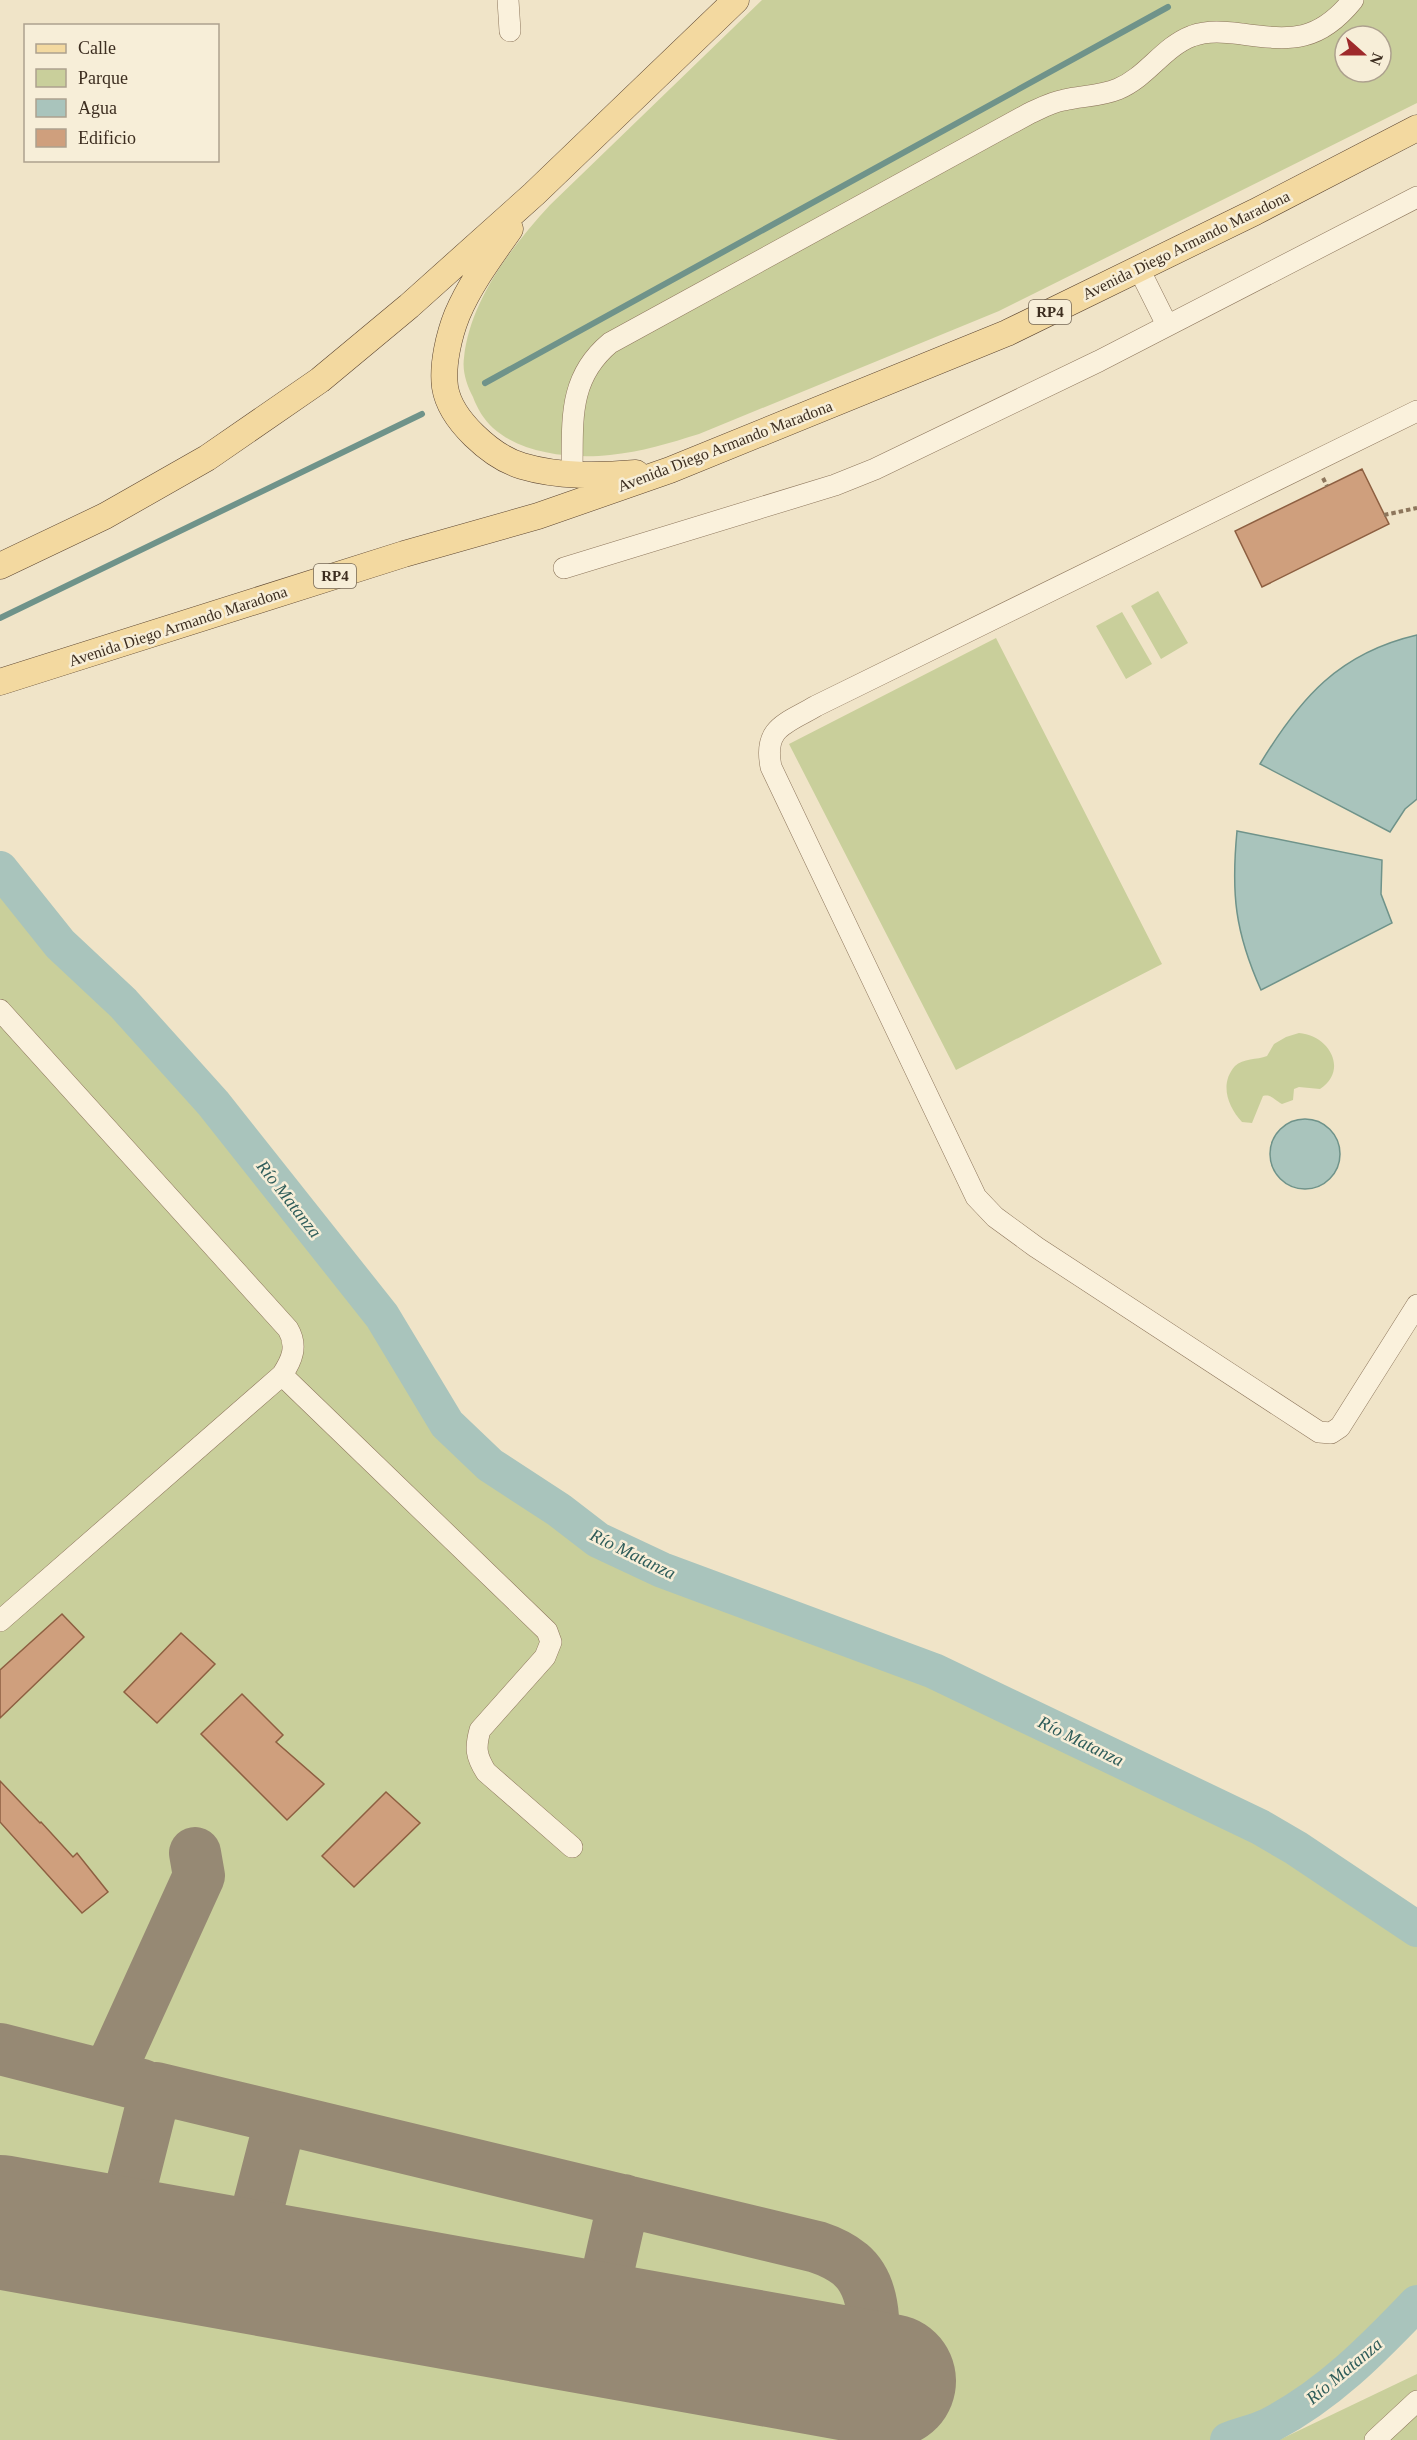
<svg xmlns="http://www.w3.org/2000/svg" width="1417" height="2440" font-family="Georgia,serif">
<style>
.green{fill:#c9cf9b;fill-rule:evenodd}
.water{fill:#a9c4bc;stroke:#6f938a;stroke-width:1.5}
.lines{fill:none;stroke-linecap:round;stroke-linejoin:round}
.stream{stroke:#6f938a;stroke-width:6}
.river{stroke:#a9c4bc;stroke-width:36}
.taxiway{stroke:#968974;stroke-width:52}
.runway{stroke:#968974;stroke-width:134}
.building{fill:#cf9f7d;stroke:#8d5f41;stroke-width:1.5}
.minor-casing{stroke:#8d765c;stroke-width:22}
.major-casing{stroke:#5b4430;stroke-width:27}
.path{stroke:#8d765c;stroke-width:4;stroke-dasharray:4.5 3;stroke-linecap:butt}
.minor{stroke:#faf1dc;stroke-width:21}
.major{stroke:#f3d9a0;stroke-width:26}
.labels{text-anchor:middle;dominant-baseline:central;stroke-width:5;stroke-linejoin:round;paint-order:stroke}
.shield{fill:#f7eed8;stroke:#756857;stroke-width:1.5}
.shield-label{font-size:15px;font-weight:bold;fill:#3d2e20}
.street-label{font-size:16px;fill:#3d2e20;stroke:#f7eed8}
.water-label{font-size:18px;font-style:italic;fill:#2f5d5a;stroke:#f7eed8}
</style>
<rect width="100%" height="100%" fill="#f0e4c8"/>
<path class="green" d="M762 0H1417V103L999 311 699 434C670 443 641 452 610 455 573 459 522 454 493 428 484 420 477 408 473 397 467 386 462 371 464 358 470 300 512 246 550 205ZM1345 36H1381V72H1345Z
M1158 591 1188 643 1161 659 1131 606Z
M1122 612 1152 664 1126 679 1096 626Z
M996 638 1162 964 956 1070 789 744Z
M0 869 60 944 123 1003 213 1103 381 1316 447 1424 490 1465 559 1510 598 1540 662 1570 934 1671 1260 1827 1296 1848 1417 1929V2303C1372 2350 1327 2396 1268 2426 1255 2432 1241 2435 1228 2440H0Z
M1299 1033C1329 1035 1349 1070 1320 1089L1299 1087 1294 1089 1293 1100 1282 1104C1274 1100 1272 1094 1263 1096L1252 1123 1242 1122C1228 1107 1219 1084 1235 1066 1243 1058 1257 1060 1267 1056L1274 1044 1286 1037Z
M1417 2374V2440H1279Z"/>
<path class="water" d="M1417 635V799L1405 809 1390 832 1260 764C1300 698 1339 653 1417 635Z
M1237 831 1382 860 1381 894 1392 923 1261 990C1235 932 1231 894 1237 831Z
M1270 1154a35 35 0 1 1 70 0a35 35 0 1 1-70 0Z"/>
<g class="lines">
<path class="stream" d="M485 383 1168 7
M0 618 422 414"/>
<path class="river" d="M0 869 60 944 123 1003 213 1103 382 1316 447 1424 490 1465 559 1510 598 1540 662 1570 934 1671 1260 1827 1296 1848 1417 1929
M1228 2440C1241 2435 1255 2432 1268 2426 1327 2396 1372 2350 1417 2303"/>
<path class="taxiway" d="M0 2049 142 2085
M108 2076 199 1876 195 1853
M117 2243 156 2088 817 2247C829 2251 840 2256 850 2264 881 2290 874 2343 869 2378
M243 2266 281 2118
M595 2329 624 2200"/>
<path class="runway" d="M0 2222 889 2381"/>
</g>
<path class="building" d="M1362 469 1389 524 1262 587 1235 531Z
M62 1614 84 1637 0 1718V1670Z
M181 1633 215 1664 157 1723 124 1692Z
M242 1694 283 1735 276 1742 324 1784 287 1820 201 1734Z
M0 1781 40 1823 41 1822 73 1857 77 1853 108 1892 82 1913 0 1822Z
M386 1792 420 1823 354 1887 322 1856Z"/>
<g class="lines">
<defs>
<path id="minor" d="M508 0 510 31
M1139 269 1167 325
M1417 411 816 706C786 724 763 727 771 767L976 1197 995 1217 1036 1247 1319 1432 1331 1433 1340 1427 1417 1305
M572 474C573 422 567 379 610 343L1030 113C1041 108 1052 102 1064 100 1082 96 1101 96 1118 89 1147 77 1163 47 1192 36 1209 30 1225 32 1242 34 1292 41 1319 42 1353 0
M564 568 835 485 875 469 1099 361 1417 197
M0 1010 288 1329C298 1346 292 1360 282 1375L0 1621
M282 1375 547 1631 551 1642 545 1657 480 1730C475 1748 476 1756 486 1772L572 1847
M1375 2440 1417 2401"/>
<path id="major" d="M510 229C491 256 470 284 457 315 449 335 442 365 445 387 450 420 492 457 522 466 559 477 599 476 636 473
M0 566 105 516 207 458 320 380 409 306 534 194 736 0
M0 682 404 554 538 516 670 470 1007 333 1255 212 1417 128"/>
</defs>
<use href="#minor" class="minor-casing"/>
<use href="#major" class="major-casing"/>
<path class="path" d="M1323 478 1327 486
M1384 515 1417 508"/>
<use href="#minor" class="minor"/>
<use href="#major" class="major"/>
</g>
<g class="labels">
<g class="shield">
<rect x="1029" y="300" width="42" height="24" rx="4.5"/>
<rect x="314" y="564" width="42" height="24" rx="4.5"/>
</g>
<g class="shield-label">
<text x="1050" y="312">RP4</text>
<text x="335" y="576">RP4</text>
</g>
<g class="street-label">
<text transform="translate(1186 245) rotate(-26)">Avenida Diego Armando Maradona</text>
<text transform="translate(725 446) rotate(-21)">Avenida Diego Armando Maradona</text>
<text transform="translate(178 626) rotate(-18)">Avenida Diego Armando Maradona</text>
</g>
<g class="water-label">
<text transform="translate(289 1199) rotate(52)">Río Matanza</text>
<text transform="translate(633 1554) rotate(26)">Río Matanza</text>
<text transform="translate(1081 1741) rotate(26)">Río Matanza</text>
<text transform="translate(1344 2371) rotate(-40)">Río Matanza</text>
</g>
</g>
<rect x="24" y="24" width="195" height="138" fill="#f7eed8" stroke="#ada18e" stroke-width="1.5"/>
<rect x="36" y="44" width="30" height="9" fill="#f3d9a0" stroke="#ada18e" stroke-width="1.5"/>
<text x="78" y="54" font-size="18" fill="#3d2e20">Calle</text>
<rect x="36" y="69" width="30" height="18" fill="#c9cf9b" stroke="#ada18e" stroke-width="1.5"/>
<text x="78" y="84" font-size="18" fill="#3d2e20">Parque</text>
<rect x="36" y="99" width="30" height="18" fill="#a9c4bc" stroke="#ada18e" stroke-width="1.5"/>
<text x="78" y="114" font-size="18" fill="#3d2e20">Agua</text>
<rect x="36" y="129" width="30" height="18" fill="#cf9f7d" stroke="#ada18e" stroke-width="1.5"/>
<text x="78" y="144" font-size="18" fill="#3d2e20">Edificio</text>
<g transform="translate(1363 54) rotate(111)"><circle r="28" fill="#f7eed8" stroke="#ada18e" stroke-width="1.5"/>
<path d="M0-4.5L10 22L0 15L-10 22Z" fill="#9e2a2b"/>
<text y="-9" font-size="16" font-weight="bold" text-anchor="middle" fill="#3d2e20">N</text>
</g>
</svg>
